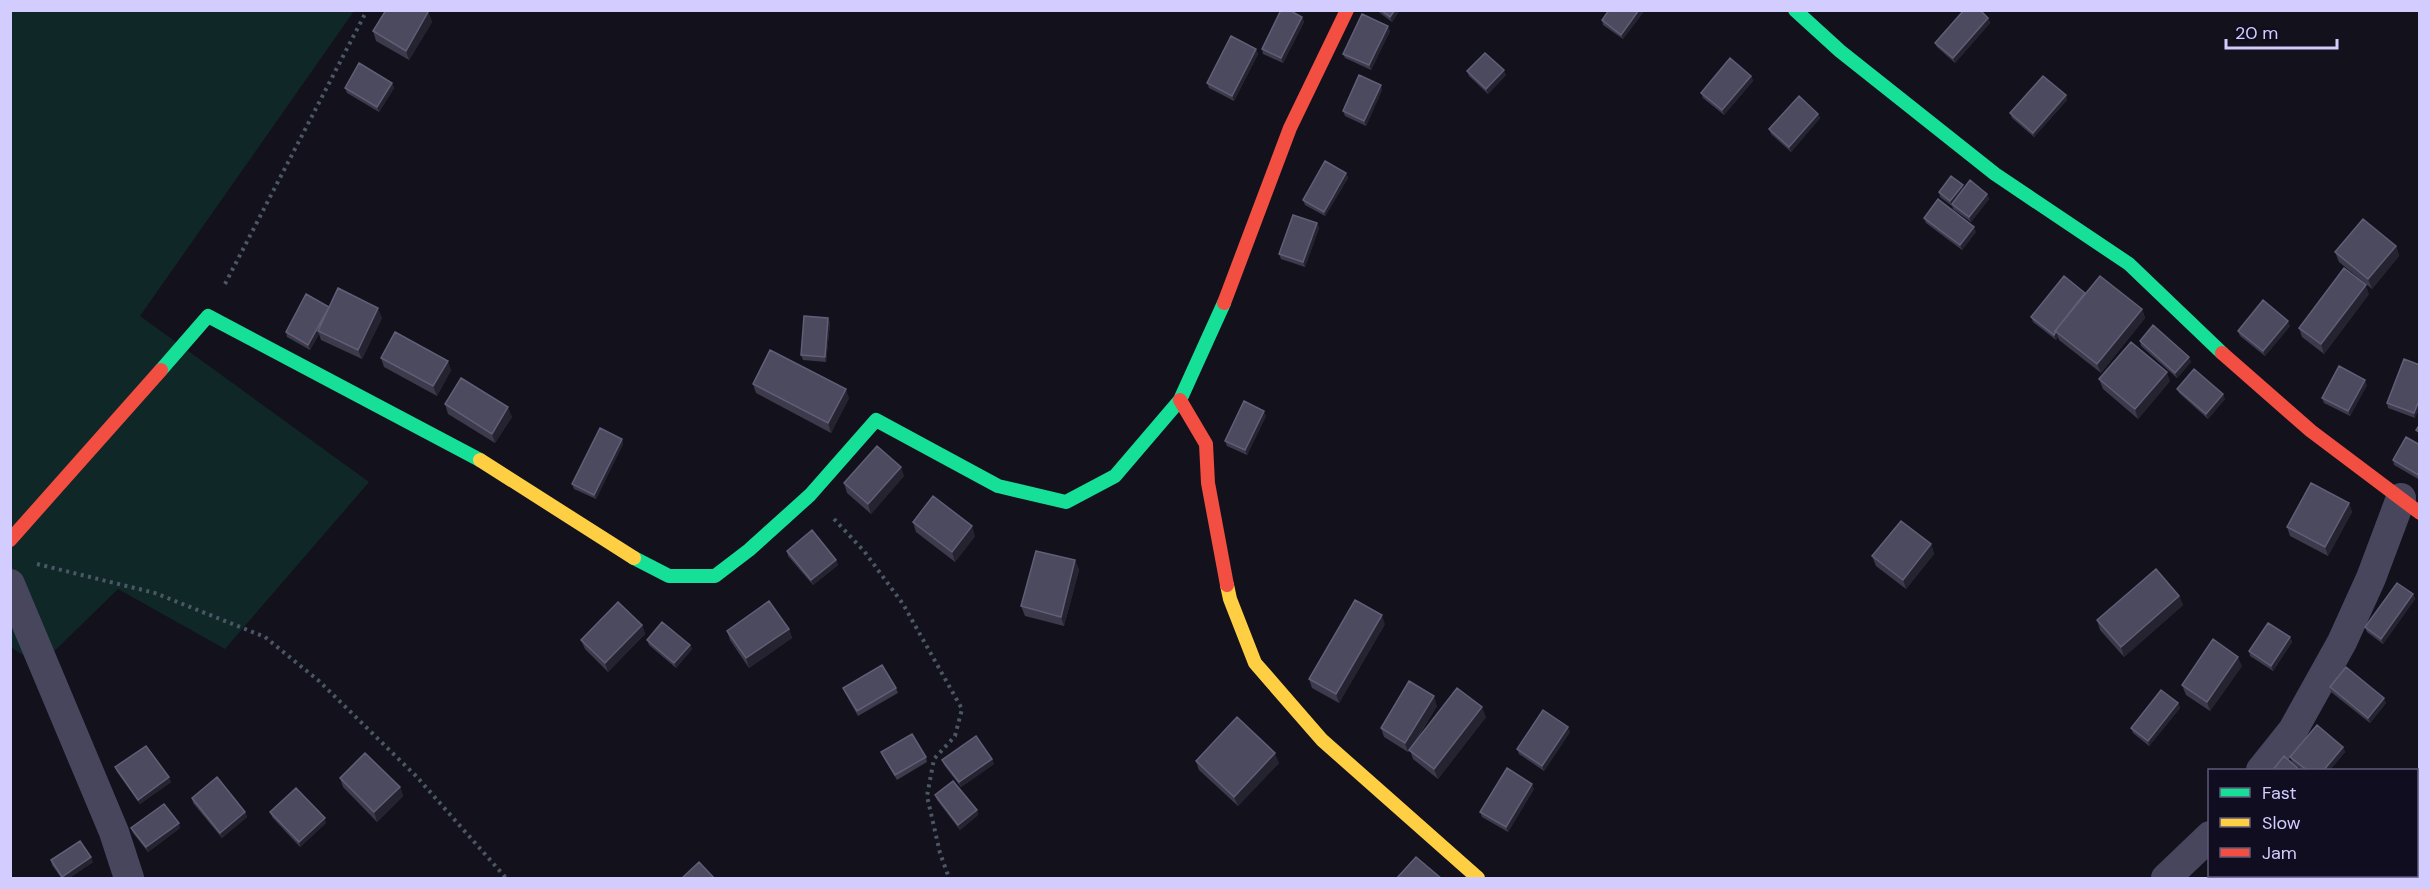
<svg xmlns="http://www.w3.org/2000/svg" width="2430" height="889" font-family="'DM Sans',sans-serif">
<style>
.green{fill:#102727}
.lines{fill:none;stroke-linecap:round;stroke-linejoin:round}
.path{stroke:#4a5865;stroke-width:4;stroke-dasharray:3 4.5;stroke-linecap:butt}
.street{stroke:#47465d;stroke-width:30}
.fast{stroke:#16e098;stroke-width:14}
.slow{stroke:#ffcf43;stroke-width:14}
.jam{stroke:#f24e42;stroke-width:14}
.wall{fill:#3c3a4b}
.shaded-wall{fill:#252330}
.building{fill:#4c4a5f;stroke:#615e78;stroke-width:1.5}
</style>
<rect width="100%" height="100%" fill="#13111c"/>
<path class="green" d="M11 11H354L140 316 369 482 225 649 118 589 39 666 11 647Z"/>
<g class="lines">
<path class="path" d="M225 284 367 10
M834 519 864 551 903 604 962 709 955 736 934 759 927 796 940 853 949 878
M37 564 155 593 265 637 319 681 416 776 506 878"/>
<path class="street" d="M10 584 114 832 129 878
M2261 770 2293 730 2342 642 2371 578 2401 498
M2166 878 2210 836"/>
<path class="fast" d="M1795 10 1840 51 1995 174 2129 264 2222 353
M161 370 208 316 480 460
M634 558 669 576H715L749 550 810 495 876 420 998 486 1066 502 1115 476 1180 400 1224 303"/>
<path class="slow" d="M480 460 634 558
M1227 585 1230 599 1255 663 1322 740 1478 878"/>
<path class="jam" d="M1224 303 1290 128 1347 10
M2222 353 2311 431 2420 513
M1180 400 1206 444 1208 483 1227 585
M10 540 161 370"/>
</g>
<path class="wall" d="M1376 10H1400L1392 22Z
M1645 10 1623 39 1603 25 1602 20Z
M428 12 432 22 409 60 376 41 373 31Z
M1302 17 1304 22 1283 63 1263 54 1262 49Z
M1988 18 1990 23 1955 63 1937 47 1935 43Z
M1390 31 1371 70 1345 58 1343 54Z
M1256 49 1258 54 1234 101 1209 88 1207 83Z
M1467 71 1506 75 1488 94 1469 76Z
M1751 76 1753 81 1724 115 1703 98 1701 93Z
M392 83 394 88 379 112 347 93 345 88Z
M1382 90 1366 126 1345 116 1343 111Z
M2066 95 2067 100 2034 137 2012 118 2010 113Z
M1818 114 1820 118 1791 152 1771 134 1769 129Z
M1346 173 1348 178 1325 216 1305 205 1303 200Z
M1964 188 1987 194 1989 199 1971 222 1953 209 1952 205V206L1940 197 1939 192Z
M1924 218 1976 232 1962 250 1926 223Z
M1317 223 1319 228 1305 267 1281 259 1279 254Z
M2396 246 2399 256 2372 289 2339 262 2335 252Z
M2085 293 2142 309 2145 318 2101 373 2059 340 2058 337 2056 340 2033 322 2031 317Z
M2369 294 2324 354 2302 337 2299 328Z
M329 307 382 318 362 359 321 340 319 334 310 350 287 337 286 332Z
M828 318 830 323 826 362 803 360 801 355Z
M2290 326 2265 356 2240 336 2238 331Z
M2140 341 2191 362 2177 378 2141 346Z
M381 358 451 370 437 396 384 367Z
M2404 359 2415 418 2388 408 2387 403Z
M2099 379 2170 381 2138 419 2103 389Z
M753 384 849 398 831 433 756 393Z
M2367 385 2350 416 2324 403 2322 398Z
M2177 389 2225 399 2208 419 2179 393Z
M445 404 512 417 495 443 448 414Z
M1266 416 1247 455 1227 446 1225 441Z
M622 439 623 444 596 499 574 489 572 484Z
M2420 445V480L2394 465 2393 460Z
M904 476 871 514 847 493 844 483Z
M2349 503 2352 512 2328 556 2290 536 2287 527Z
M913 522 975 536 955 562 916 532Z
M1931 544 1934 554 1906 589 1876 566 1872 556Z
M787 551 836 560 838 565 813 585 788 556Z
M1075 560 1079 570 1064 626 1025 616 1021 606Z
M2413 594 2415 599 2383 644 2367 632 2365 627Z
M2179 596 2183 605 2124 657 2100 630 2097 620Z
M1385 624 1339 703 1312 688 1309 679Z
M642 625 645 634 608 672 585 649 581 640Z
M789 629 792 638 749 668 730 640 727 631Z
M2290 637 2292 642 2273 671 2250 656 2249 651Z
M647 640 690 645 692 649 676 668 649 645Z
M2242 666 2210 711 2186 695 2182 685Z
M2330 687 2386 703 2370 723 2331 692Z
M843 688H896L898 693 858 716 845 693Z
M2178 703 2180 708 2149 746 2133 733 2131 728Z
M1437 706 1414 744 1486 717 1438 779 1413 759 1410 750 1408 752 1384 737 1381 728Z
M1570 732 1544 771 1519 754 1517 749Z
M2343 747 2345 752 2329 771H2303L2292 762 2290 757Z
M881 752 926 757 927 762 897 780 883 757Z
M992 759 994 764 961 787 944 765 942 760Z
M1196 761 1279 763 1238 806 1199 770Z
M115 767 171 782 140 804 117 772Z
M340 778 400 787 403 796 377 822 343 787Z
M1534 789 1508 832 1482 817 1480 812Z
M935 795 977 810 978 815 960 830 937 800Z
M192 798 245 812 247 817 222 838 193 803Z
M270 812 326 823 300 847 272 817Z
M131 828H180L148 852 133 833Z
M51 860 93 862 68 879H62L52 865Z"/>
<path class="shaded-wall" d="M1395 10H1400L1392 22 1390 17Z
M1639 10H1645L1623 39 1621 35Z
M428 12 432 22 409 60 406 51Z
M1302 17 1304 22 1283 63 1281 58Z
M1988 18 1990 23 1955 63 1953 58Z
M1388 26 1390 31 1371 70 1369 65Z
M1256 49 1258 54 1234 101 1232 96Z
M1504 70 1506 75 1488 94 1486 89Z
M1751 76 1753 81 1724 115 1722 110Z
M392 83 394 88 379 112 377 107Z
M1381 85 1382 90 1366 126 1364 121Z
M2066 95 2067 100 2034 137 2033 133Z
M1818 114 1820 118 1791 152 1789 147Z
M1346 173 1348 178 1325 216 1324 212Z
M1963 185 1964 190 1952 204V206L1950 201Z
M1987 194 1989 199 1971 222 1969 217Z
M1317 223 1319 228 1305 267 1303 262Z
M1974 227 1976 232 1962 250 1960 245Z
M2396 246 2399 256 2372 289 2368 279Z
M2366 285 2369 294 2324 354 2321 344Z
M329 307 318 331 319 334 310 350 308 345Z
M378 308 382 318 362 359 358 350Z
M2142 309 2145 318 2101 373 2097 364Z
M828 318 830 323 826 362 825 357Z
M2288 321 2290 326 2265 356 2263 351Z
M2056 332 2058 337 2056 340 2054 335Z
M2189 357 2191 362 2177 378 2175 373Z
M448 361 451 370 437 396 433 386Z
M2167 372 2170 381 2138 419 2135 409Z
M2365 380 2367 385 2350 416 2348 411Z
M846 389 849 398 831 433 828 423Z
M2223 394 2225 399 2208 419 2206 414Z
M2420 398V408L2415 418 2414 413Z
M508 407 512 417 495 443 492 434Z
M1264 411 1266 416 1247 455 1245 450Z
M622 439 623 444 596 499 594 495Z
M901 467 904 476 871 514 868 504Z
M2349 503 2352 512 2328 556 2325 547Z
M972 526 975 536 955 562 952 552Z
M1931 544 1934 554 1906 589 1903 580Z
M836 560 838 565 813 585 811 580Z
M1075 560 1079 570 1064 626 1061 617Z
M2413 594 2415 599 2383 644 2381 639Z
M2179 596 2183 605 2124 657 2121 647Z
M1382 615 1385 624 1339 703 1336 694Z
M642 625 645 634 608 672 605 663Z
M789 629 792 638 749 668 746 658Z
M2290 637 2292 642 2273 671 2271 666Z
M690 645 692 649 676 668 674 663Z
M2238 657 2242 666 2210 711 2207 702Z
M1434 696 1437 706 1408 752 1405 743Z
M2384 698 2386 703 2370 723 2368 718Z
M2178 703 2180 708 2149 746 2148 741Z
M1482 707 1486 717 1438 779 1434 769Z
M1568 727 1570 732 1544 771 1542 766Z
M2343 747 2345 752 2329 771H2323Z
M1275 753 1279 763 1238 806 1234 797Z
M992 759 994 764 961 787 959 782Z
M169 777 171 782 140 804 138 800Z
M1532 784 1534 789 1508 832 1506 827Z
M400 787 403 796 377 822 374 812Z
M977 810 978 815 960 830 958 825Z
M245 812 247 817 222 838 220 833Z
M325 818 326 823 300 847 299 842Z
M179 823 180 828 148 852 146 847Z
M91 857 93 862 68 879H63L62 877Z"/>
<path class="building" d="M386 10H425L428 12 406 51 373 31Z
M1281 10H1289L1302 17 1281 58 1262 49Z
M1381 10H1395L1390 17Z
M1609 10H1639L1621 35 1602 20Z
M1964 10H1980L1988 18 1953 58 1935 43Z
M1362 14 1388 26 1369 65 1343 54Z
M1231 36 1256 49 1232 96 1207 83Z
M1485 53 1504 70 1486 89 1467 71Z
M1730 58 1751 76 1722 110 1701 93Z
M359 63 392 83 377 107 345 88Z
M1359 75 1381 85 1364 121 1343 111Z
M2043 76 2066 95 2033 133 2010 113Z
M1799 96 1818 114 1789 147 1769 129Z
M1325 161 1346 173 1324 212 1303 200Z
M1951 176 1963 185 1950 201 1939 192Z
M1970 180 1987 194 1969 217 1952 204Z
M1938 199 1974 227 1960 245 1924 218Z
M1293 215 1317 223 1303 262 1279 254Z
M2363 219 2396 246 2368 279 2335 252Z
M2344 268 2366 285 2321 344 2299 328Z
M2064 276 2085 293 2055 331H2056L2054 335 2031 317Z
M2100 276 2142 309 2097 364 2055 331Z
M338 288 378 308 358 350 318 331Z
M306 294 329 307 308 345 286 332Z
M2263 300 2288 321 2263 351 2238 331Z
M804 316 828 318 825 357 801 355Z
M2153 325 2189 357 2175 373 2140 341Z
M395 332 448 361 433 386 381 358Z
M2131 342 2167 372 2135 409 2099 379Z
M770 350 846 389 828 423 753 384Z
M2404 359 2420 365V398L2414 413 2387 403Z
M2339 366 2365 380 2348 411 2322 398Z
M2194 369 2223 394 2206 414 2177 389Z
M461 378 508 407 492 434 445 404Z
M1244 401 1264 411 1245 450 1225 441Z
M2420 424V433L2416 430Z
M600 428 622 439 594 495 572 484Z
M2406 437 2420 445V476L2393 460Z
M877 446 901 467 868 504 844 483Z
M2311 483 2349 503 2325 547 2287 527Z
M933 496 972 526 952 552 913 522Z
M1901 521 1931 544 1903 580 1872 556Z
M812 530 836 560 811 580 787 551Z
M1036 551 1075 560 1061 617 1021 606Z
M2156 569 2179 596 2121 647 2097 620Z
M2397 583 2413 594 2381 639 2365 627Z
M1355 600 1382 615 1336 694 1309 679Z
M769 601 789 629 746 658 727 631Z
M618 602 642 625 605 663 581 640Z
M662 622 690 645 674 663 647 640Z
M2268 623 2290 637 2271 666 2249 651Z
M2213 639 2238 657 2207 702 2182 685Z
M882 665 896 688 857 711 843 688Z
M2346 667 2384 698 2368 718 2330 687Z
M1409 681 1434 696 1405 743 1381 728Z
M1457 688 1482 707 1434 769 1409 750Z
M2161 690 2178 703 2148 741 2131 728Z
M1543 710 1568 727 1542 766 1517 749Z
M1237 717 1275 753 1234 797 1196 761Z
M2317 725 2343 747 2323 771H2308L2290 757Z
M912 734 926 757 895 775 881 752Z
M976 736 992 759 959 782 942 760Z
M146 746 169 777 138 800 115 767Z
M365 753 400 787 374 812 340 778Z
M2284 756 2301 771H2272Z
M1507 768 1532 784 1506 827 1480 812Z
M217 777 245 812 220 833 192 798Z
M953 781 977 810 958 825 935 795Z
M296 788 325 818 299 842 270 812Z
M164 804 179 823 146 847 131 828Z
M2416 837 2420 840V879H2415L2412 876H2416Z
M80 841 91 857 62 877 51 860Z
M1416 857 1442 879H1396Z
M699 862 715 879H681Z
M2248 876H2305L2309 879H2245Z"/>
<rect width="2430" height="889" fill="none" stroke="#d2cdfe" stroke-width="24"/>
<rect x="2208" y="769" width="210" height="108" fill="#100d20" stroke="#5e5a79" stroke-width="1.5"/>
<rect x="2220" y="788" width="30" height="9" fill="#16e098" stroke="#5e5a79" stroke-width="1.5"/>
<text x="2262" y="799" font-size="18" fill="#d2cdfe">Fast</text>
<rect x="2220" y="818" width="30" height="9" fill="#ffcf43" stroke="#5e5a79" stroke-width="1.5"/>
<text x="2262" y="829" font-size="18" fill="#d2cdfe">Slow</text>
<rect x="2220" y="848" width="30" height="9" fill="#f24e42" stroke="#5e5a79" stroke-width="1.5"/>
<text x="2262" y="859" font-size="18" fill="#d2cdfe">Jam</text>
<path d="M2226 39v9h111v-9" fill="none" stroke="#d2cdfe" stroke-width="3"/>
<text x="2235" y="39" font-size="18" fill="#d2cdfe" stroke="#100d20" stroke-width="4.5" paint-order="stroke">20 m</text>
</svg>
